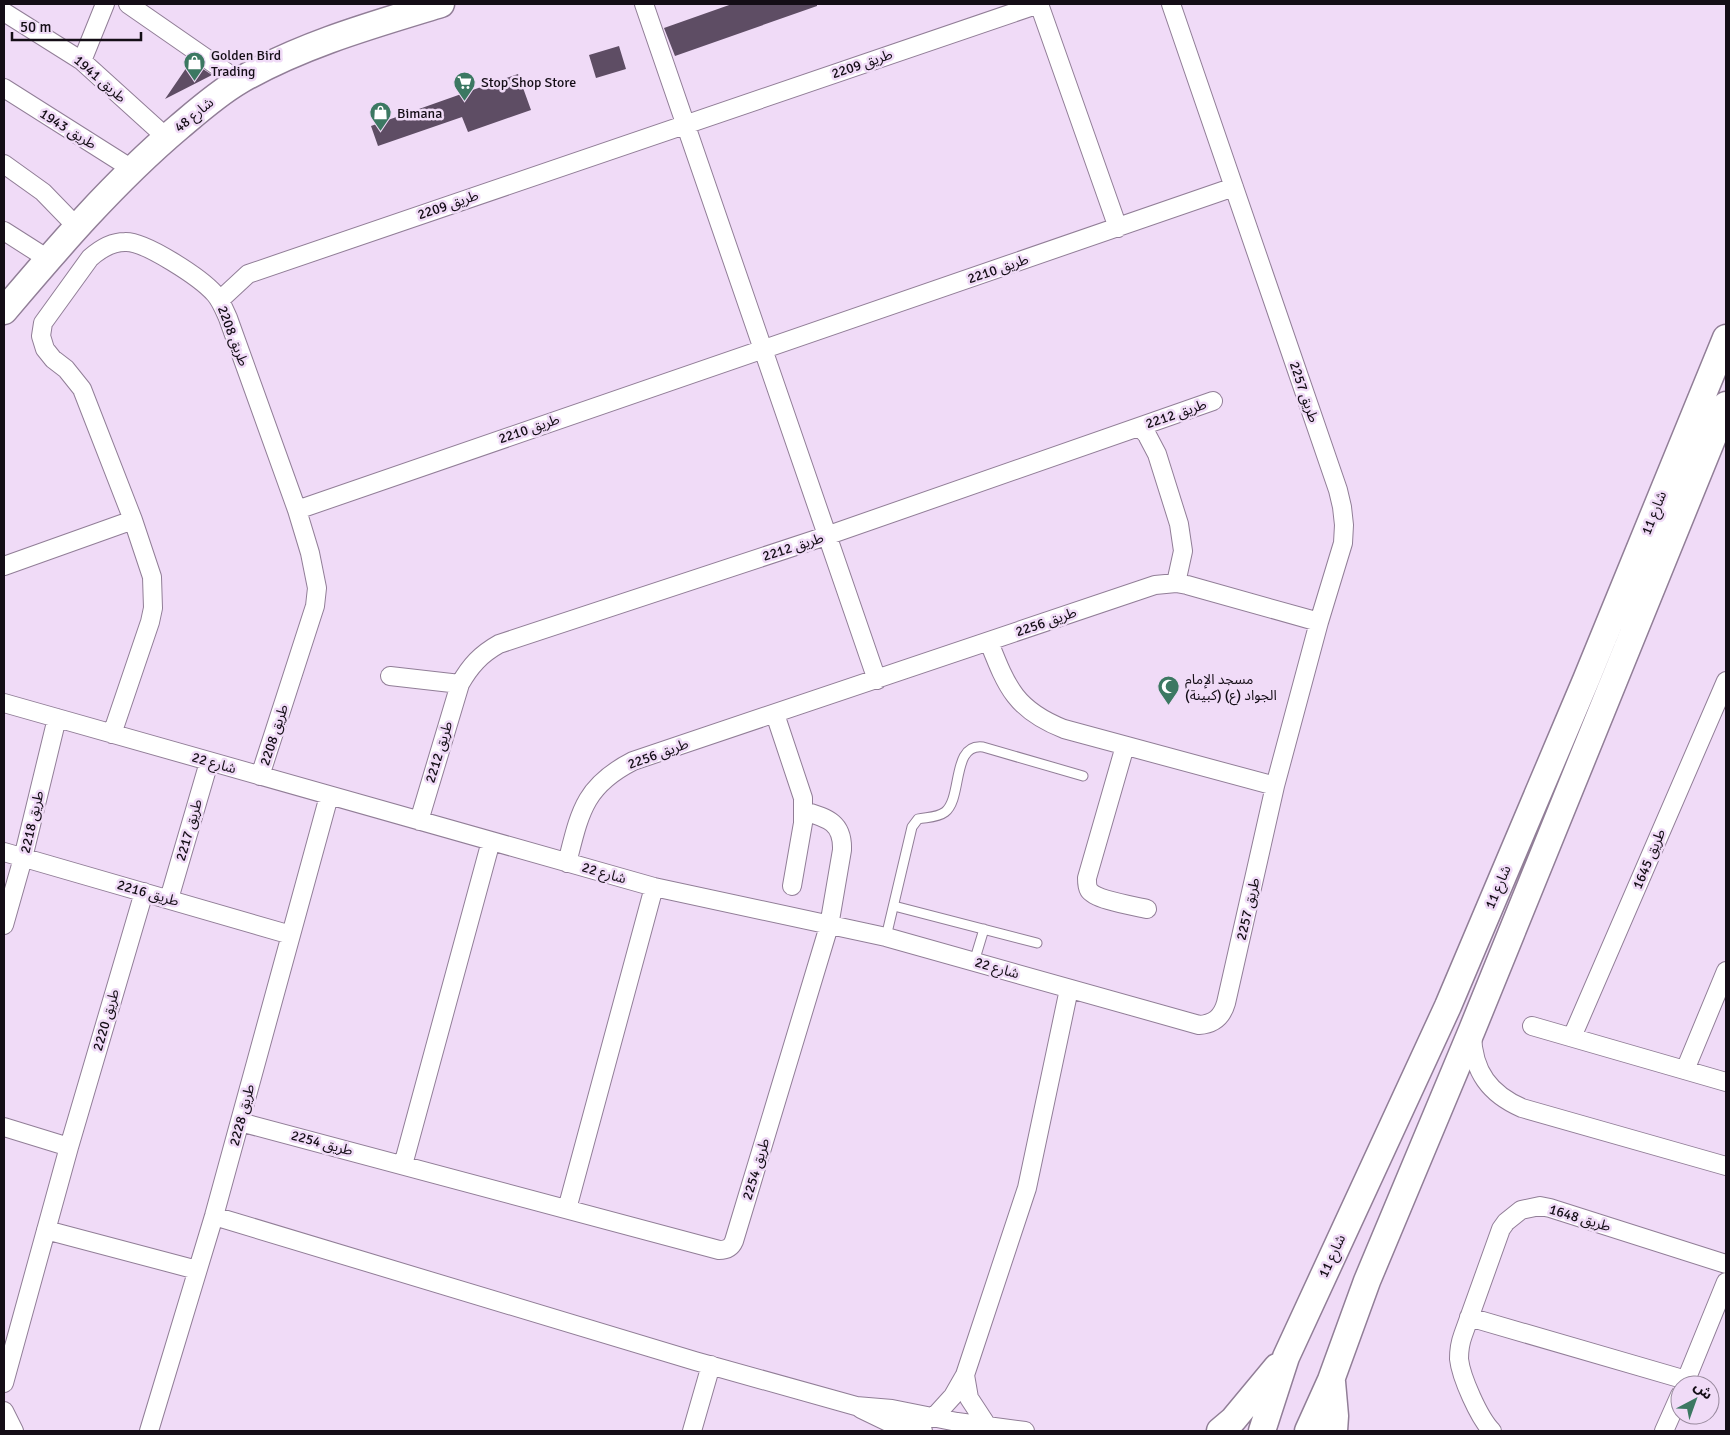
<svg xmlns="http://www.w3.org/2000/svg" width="1730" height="1435" font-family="Signika,'Noto Sans Arabic',sans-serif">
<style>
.building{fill:#5e4d64}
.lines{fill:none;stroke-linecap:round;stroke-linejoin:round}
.lane-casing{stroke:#917e97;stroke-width:11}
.street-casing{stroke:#917e97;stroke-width:20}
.secondary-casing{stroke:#917e97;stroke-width:29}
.lane{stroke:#fff;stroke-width:9}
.street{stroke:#fff;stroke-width:18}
.secondary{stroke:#fff;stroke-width:26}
.labels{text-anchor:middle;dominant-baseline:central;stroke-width:5;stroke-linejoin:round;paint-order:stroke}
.poi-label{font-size:14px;fill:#140d16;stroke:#f0dbf7;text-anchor:start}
.street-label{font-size:14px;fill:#140d16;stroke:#f0dbf7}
</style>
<rect width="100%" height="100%" fill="#f0dbf7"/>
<path class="building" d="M732 4H817V6L675 56 664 28Z
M619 46 626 69 596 78 589 55Z
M191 61 212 75 165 99Z
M518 74 531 110 468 132 462 117 378 146 371 126Z"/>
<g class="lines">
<defs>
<path id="lane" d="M894 906 1037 943
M886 937 912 827 918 819C927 817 937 818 945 812 963 798 951 743 983 747L1083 776
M974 962 984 929"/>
<path id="street" d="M128 4 239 81
M644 4 877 680
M1039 4 1118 228
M4 12 82 61 167 138
M82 61 105 4
M4 88 132 169
M4 164 43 192 76 226
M4 231 48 259
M220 300 248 274 1039 4
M1140 427 1147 435 1157 454 1179 524 1183 551 1176 583
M297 510 1234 187
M4 566 133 520
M989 642C1007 688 1016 710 1064 729L1275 786
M390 676 460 684
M4 703 654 887 886 937 1199 1025C1214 1024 1222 1017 1226 1003L1275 786 1319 622 1343 543 1344 525 1342 507 1338 490 1171 4
M775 714 803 798V823L792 886
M112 734 150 622 153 608 152 577 133 520 82 389 66 369 53 359 45 349 41 336 43 323 90 258C100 249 111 242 125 242 145 241 201 278 215 294 221 301 224 309 228 318L297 510 310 553 317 588 315 606 260 776
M1125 746 1087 878C1087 882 1087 887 1089 890 1095 900 1135 906 1147 909
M419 821 460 684C470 666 481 654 499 644L826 536 1213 401
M4 852 291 935
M567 863C580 812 584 786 633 761L1155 585 1176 583 1187 585 1319 622
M169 899 209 762
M4 925 23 858 57 718
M1532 1026 1726 1082
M1472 1035C1473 1072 1490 1094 1522 1108L1726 1166
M1572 1037 1726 681
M1685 1070 1726 971
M240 1122 719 1250C727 1250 731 1248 734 1241L829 926 842 850C843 822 827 818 804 811
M4 1127 69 1147
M403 1165 491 841
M567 1209 654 887
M214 1216 695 1361 856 1406 892 1409 957 1422 1025 1431
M46 1230 197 1270
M1469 1317 1686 1380
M965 1375 969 1398 988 1427
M4 1383 69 1147 144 892
M1684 1385 1726 1282
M861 1409 890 1423 923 1431
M4 1411 14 1431
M933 1418 953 1396 965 1375 1027 1188 1069 989
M149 1431 214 1216 329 796
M692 1431 711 1365
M1492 1431C1479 1418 1461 1377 1459 1359 1459 1351 1460 1343 1463 1335L1501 1229 1506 1222 1521 1210 1540 1206 1550 1208 1726 1264
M1664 1431 1680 1395"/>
<path id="secondary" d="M4 311C59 246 114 182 179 127 198 111 217 94 239 81 301 45 372 25 441 4
M1332 1382 1335 1416 1334 1431
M1220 1431 1233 1420 1277 1367
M1262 1431 1286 1357 1448 1006 1586 680 1726 338
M1308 1431 1331 1380 1367 1281 1472 1030 1726 405"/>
</defs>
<use href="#lane" class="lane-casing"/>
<use href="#street" class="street-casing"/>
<use href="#secondary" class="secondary-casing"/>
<use href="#lane" class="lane"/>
<use href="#street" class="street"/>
<use href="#secondary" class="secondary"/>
</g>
<defs>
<symbol id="shop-pin" viewBox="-11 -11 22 30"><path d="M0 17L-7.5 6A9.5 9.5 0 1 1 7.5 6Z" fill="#3c7862" stroke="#f0dbf7"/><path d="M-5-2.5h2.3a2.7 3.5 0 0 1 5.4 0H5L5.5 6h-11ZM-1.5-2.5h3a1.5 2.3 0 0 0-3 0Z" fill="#fff"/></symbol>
<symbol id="supermarket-pin" viewBox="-11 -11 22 30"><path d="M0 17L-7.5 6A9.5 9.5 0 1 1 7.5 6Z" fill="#3c7862" stroke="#f0dbf7"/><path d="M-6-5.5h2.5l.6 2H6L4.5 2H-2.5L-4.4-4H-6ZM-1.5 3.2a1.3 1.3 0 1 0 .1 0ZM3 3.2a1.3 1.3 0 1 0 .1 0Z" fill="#fff"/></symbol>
<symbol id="mosque-pin" viewBox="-11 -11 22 30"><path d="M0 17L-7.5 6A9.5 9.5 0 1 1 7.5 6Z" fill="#3c7862" stroke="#f0dbf7"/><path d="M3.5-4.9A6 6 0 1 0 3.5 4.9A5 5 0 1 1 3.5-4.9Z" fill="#fff"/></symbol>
</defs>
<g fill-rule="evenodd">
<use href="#shop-pin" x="182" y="50" width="25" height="34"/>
<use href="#supermarket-pin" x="452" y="70" width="25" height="34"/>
<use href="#shop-pin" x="368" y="100" width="25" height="34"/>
<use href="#mosque-pin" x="1156" y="674" width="25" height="34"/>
</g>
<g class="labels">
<g class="poi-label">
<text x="211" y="55">Golden Bird<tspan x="211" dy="16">Trading</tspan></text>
<text x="481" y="82">Stop Shop Store</text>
<text x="397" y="113">Bimana</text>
<text x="1185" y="679">مسجد الإمام<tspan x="1185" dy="16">الجواد (ع) (كبينة)</tspan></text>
</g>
<g class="street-label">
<text transform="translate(862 64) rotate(-19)">طريق 2209</text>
<text transform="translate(100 79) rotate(41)">طريق 1941</text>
<text transform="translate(194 115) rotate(-39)">شارع 48</text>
<text transform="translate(68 129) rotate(32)">طريق 1943</text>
<text transform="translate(448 205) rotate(-19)">طريق 2209</text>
<text transform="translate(998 269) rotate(-19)">طريق 2210</text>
<text transform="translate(233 336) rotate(69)">طريق 2208</text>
<text transform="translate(1304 392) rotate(71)">طريق 2257</text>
<text transform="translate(1176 414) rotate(-19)">طريق 2212</text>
<text transform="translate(529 429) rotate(-19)">طريق 2210</text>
<text transform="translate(1654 513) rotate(-68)">شارع 11</text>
<text transform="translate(793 547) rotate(-18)">طريق 2212</text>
<text transform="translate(1046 622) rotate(-19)">طريق 2256</text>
<text transform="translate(274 735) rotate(-72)">طريق 2208</text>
<text transform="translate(439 752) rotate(-73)">طريق 2212</text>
<text transform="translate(658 754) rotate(-20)">طريق 2256</text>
<text transform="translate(214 763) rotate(16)">شارع 22</text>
<text transform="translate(32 822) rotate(-77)">طريق 2218</text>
<text transform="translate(189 830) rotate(-74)">طريق 2217</text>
<text transform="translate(1649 859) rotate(-67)">طريق 1645</text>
<text transform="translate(604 873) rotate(16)">شارع 22</text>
<text transform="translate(1498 887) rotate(-67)">شارع 11</text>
<text transform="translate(148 893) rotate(16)">طريق 2216</text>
<text transform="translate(1248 909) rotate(-77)">طريق 2257</text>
<text transform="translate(997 968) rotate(16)">شارع 22</text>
<text transform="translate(106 1020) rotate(-74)">طريق 2220</text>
<text transform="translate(242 1115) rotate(-75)">طريق 2228</text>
<text transform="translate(322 1143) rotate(15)">طريق 2254</text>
<text transform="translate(756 1169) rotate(-73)">طريق 2254</text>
<text transform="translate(1580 1218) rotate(17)">طريق 1648</text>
<text transform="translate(1332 1256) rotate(-65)">شارع 11</text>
</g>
</g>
<rect width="1730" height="1435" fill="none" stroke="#140d16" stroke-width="10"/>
<g transform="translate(1695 1400) rotate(41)"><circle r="24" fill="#f0dbf7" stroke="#98899d"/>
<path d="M0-4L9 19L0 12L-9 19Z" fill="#3c7862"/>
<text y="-8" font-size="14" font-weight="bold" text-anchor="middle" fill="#140d16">ش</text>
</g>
<path d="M12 32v8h129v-8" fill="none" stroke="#140d16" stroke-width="2.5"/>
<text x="20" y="32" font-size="15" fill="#140d16" stroke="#f0dbf7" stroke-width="4" paint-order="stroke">50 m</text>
</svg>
